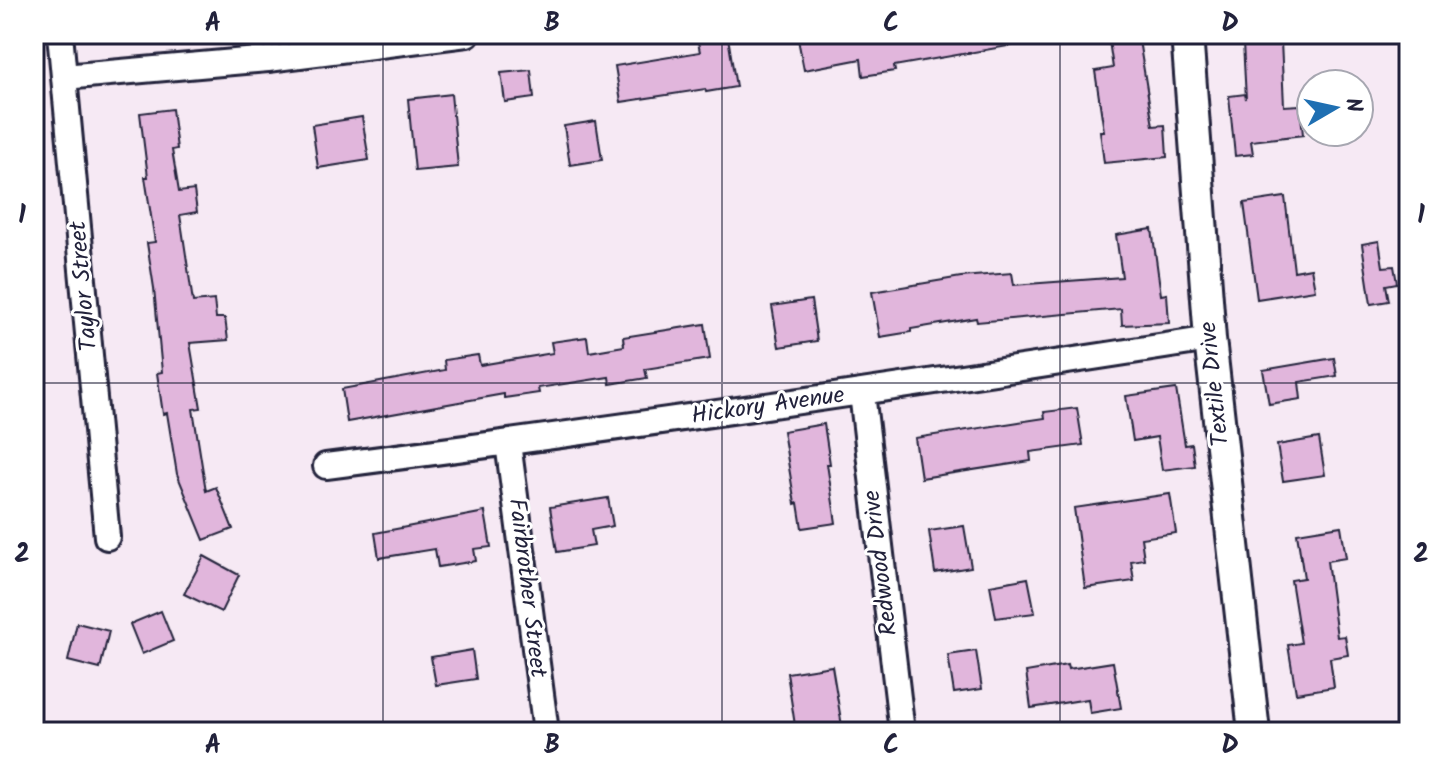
<svg xmlns="http://www.w3.org/2000/svg" width="1443" height="766" font-family="Kalam,sans-serif">
<style>
.building{fill:#e1b6dc;stroke:#22223b;stroke-width:2}
.lines{fill:none;stroke-linecap:round;stroke-linejoin:round}
.minor-casing{stroke:#22223b;stroke-width:30}
.tertiary-casing{stroke:#22223b;stroke-width:36}
.minor{stroke:#fff;stroke-width:24}
.tertiary{stroke:#fff;stroke-width:30}
.grid{fill:none;stroke:#22223b;stroke-width:2;stroke-opacity:0.55}
.labels{text-anchor:middle;dominant-baseline:central;stroke-width:6;stroke-linejoin:round;paint-order:stroke}
.street-label{font-size:24px;fill:#22223b;stroke:#fff}
.neatline{fill:none;stroke:#22223b;stroke-width:3}
.grid-label{font-size:26px;text-anchor:middle;font-weight:bold;fill:#22223b}
</style>
<rect width="100%" height="100%" fill="#f6e9f4"/>
<filter id="ink" filterUnits="userSpaceOnUse"><feTurbulence type="fractalNoise" baseFrequency=".0125" numOctaves="2"/><feDisplacementMap in="SourceGraphic" scale="16" xChannelSelector="R" yChannelSelector="G"/><feConvolveMatrix kernelMatrix="1 2 1 2 8 2 1 2 1" color-interpolation-filters="sRGB"/></filter>
<g filter="url(#ink)">
<path class="building" d="M797 34H1014V45L894 66 895 71 863 76 861 59 804 70Z
M1108 34H1138L1153 126 1165 125 1167 157 1104 163 1100 131H1104L1095 71 1113 68Z
M728 37 736 87 706 92 705 89 621 102 615 66 700 52 698 42Z
M1281 41 1284 106 1300 105 1303 135 1251 141 1253 154 1235 156 1229 96 1245 94 1246 99 1243 43Z
M531 70 534 98 505 102 501 73Z
M451 94 458 167 415 171 408 99Z
M172 109 177 149 172 150 179 192 194 190 197 212 180 215 193 302 214 300 216 318H225L228 340 190 343 201 408 193 409 206 491 216 487 233 529 204 540 177 474 167 413 163 414 157 373 162 372 154 288 147 243 155 242 145 177H148L140 113Z
M362 117 369 160 318 168 312 125Z
M596 121 602 160 570 165 564 126Z
M1285 197 1294 271 1311 268 1315 290 1257 299 1244 203Z
M1152 229 1161 295 1167 294 1169 323 1122 325 1121 309 977 322 976 318 911 329V332L880 337 872 292 961 277 1012 273 1014 285 1122 277 1116 235Z
M1379 241 1383 267 1394 266 1397 283 1386 285 1389 301 1371 304 1362 244Z
M811 300 817 341 779 347 772 306Z
M705 324 710 359 645 369 647 378 610 384 609 377 538 388 539 393 504 398V394L347 422 342 389 445 370 444 360 478 355 480 365 553 353 551 342 587 337 589 352 624 346 623 337Z
M1334 358 1337 376 1299 382 1301 399 1269 404 1263 370Z
M1176 389 1185 445 1192 444 1195 466 1162 470 1157 437 1133 441 1126 396Z
M1077 408 1083 445 1030 452 1031 461 921 478 915 438 1045 418 1044 412Z
M824 424 830 464H827L836 523 802 528 798 503 795 504 783 431Z
M1319 438 1325 475 1283 481 1277 445Z
M1170 494 1176 533 1141 538 1144 559 1131 561 1134 581 1085 588 1074 508Z
M608 498 613 526 591 530 594 546 557 552 550 507Z
M485 512 491 547 474 549 476 561 438 567 435 549 379 558 375 533Z
M964 526 971 567 935 573 929 531Z
M1341 526 1346 558 1327 561 1337 637 1345 636 1348 655 1330 658 1334 687 1296 693 1288 645 1301 643 1291 580 1304 578 1297 533Z
M204 556 239 575 221 612 184 594Z
M1028 578 1035 613 996 618 990 585Z
M161 611 173 641 142 654 130 624Z
M77 623 109 631 100 669 68 661Z
M472 650 476 679 436 685 431 657Z
M976 651 982 689 954 693 948 655Z
M1113 662 1121 708 1090 713 1088 699 1031 708 1026 672 1067 665 1068 669Z
M832 666 843 732H796L787 673Z"/>
<g class="lines">
<defs>
<path id="minor" d="M60 34 107 537
M64 77 268 59 467 34
M862 393 902 732
M508 443 546 732
M326 466C621 429 915 385 1210 339"/>
<path id="tertiary" d="M1187 34 1210 339 1254 732"/>
</defs>
<use href="#minor" class="minor-casing"/>
<use href="#tertiary" class="tertiary-casing"/>
<use href="#minor" class="minor"/>
<use href="#tertiary" class="tertiary"/>
</g>
</g>
<path class="grid" d="M383 34V732M722 34V732M1060 34V732M34 383H1409"/>
<g class="labels">
<g class="street-label">
<text transform="translate(84 286) rotate(-95)">Taylor Street</text>
<text transform="translate(1215 384) rotate(-96)">Textile Drive</text>
<text transform="translate(768 406) rotate(-8)">Hickory Avenue</text>
<text transform="translate(881 563) rotate(-97)">Redwood Drive</text>
<text transform="translate(527 588) rotate(83)">Fairbrother Street</text>
</g>
</g>
<rect width="1443" height="766" fill="none" stroke="#fff" stroke-width="88"/>
<g transform="translate(1335 108) rotate(81)"><circle r="38" fill="#ffffff" stroke="#a7a7b1" stroke-width="2"/>
<path d="M0-6L14 30L0 20L-14 30Z" fill="#1f6fb2"/>
<text y="-12" font-size="22" font-weight="bold" text-anchor="middle" fill="#22223b">N</text>
</g>
<rect x="44" y="44" width="1355" height="678" class="neatline"/>
<g class="grid-label">
<text x="213" y="31">A</text>
<text x="552" y="31">B</text>
<text x="891" y="31">C</text>
<text x="1230" y="31">D</text>
<text x="22" y="223">1</text>
<text x="1421" y="223">1</text>
<text x="22" y="562">2</text>
<text x="1421" y="562">2</text>
<text x="213" y="753">A</text>
<text x="552" y="753">B</text>
<text x="891" y="753">C</text>
<text x="1230" y="753">D</text>
</g>
</svg>
